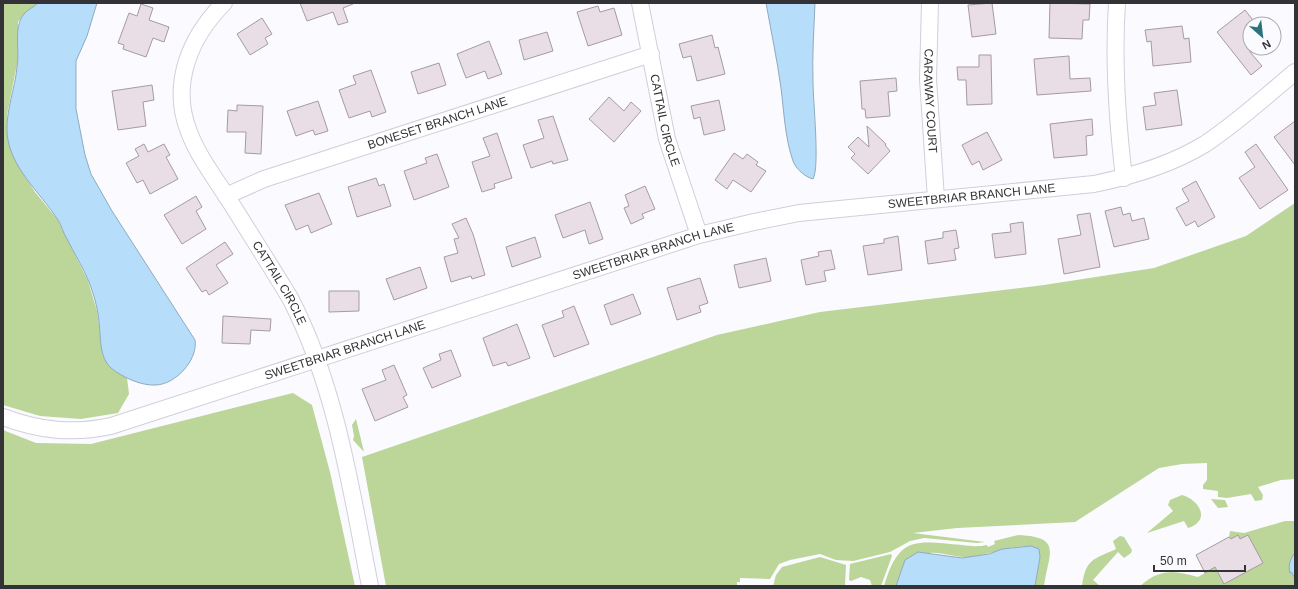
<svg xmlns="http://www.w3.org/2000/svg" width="1298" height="589" font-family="Arial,sans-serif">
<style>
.green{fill:#bbd698}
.water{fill:#b6ddf9;stroke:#8faabf}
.building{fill:#e9dee5;stroke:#a59ba1}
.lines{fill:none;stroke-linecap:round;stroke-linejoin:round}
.minor-casing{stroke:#d0cfdb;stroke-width:18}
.minor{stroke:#fff;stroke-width:16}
.labels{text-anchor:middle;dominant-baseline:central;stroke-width:3;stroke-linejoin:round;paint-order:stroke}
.street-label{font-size:12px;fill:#333337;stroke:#fafaff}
</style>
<rect width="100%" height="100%" fill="#fafaff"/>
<path class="green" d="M3 3H38L25 13 18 22V59L7 115V134L18 165 35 192 58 220 88 281 97 311 103 354 106 362 127 378 129 394 118 413 81 419 40 416 3 405Z
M1295 203V479L1281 480 1258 487 1263 495 1262 500 1255 501 1251 494 1227 498 1218 497V491L1203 489V485L1207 480V463L1182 464 1159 468 1075 522 957 528 913 533 985 542 977 543 924 538 910 541 890 552 853 561 836 560 820 554 790 560 779 564 770 579 740 578V582H737V586H386L362 457 717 335 820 312 1044 285 1154 268 1246 236Z
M293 393 312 405 330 472 355 586H3V430L36 443 91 444Z
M356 419 364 452 353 440 354 436 352 425Z
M1182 495C1200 500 1211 521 1188 528L1184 521 1147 533 1173 511 1168 505 1170 500Z
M1211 499 1225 500 1228 507 1218 508Z
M1285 521H1295V586H1140C1161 568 1173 571 1198 577L1215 567 1233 544 1229 537 1230 531 1244 533Z
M1018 535C1064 537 1048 554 1044 586H1035L1040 557 1039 549C1017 541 992 555 969 557 956 558 940 551 929 553 921 554 913 558 905 560L896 586H884C899 535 916 541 962 545 970 546 978 547 987 545L988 547 995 544 994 541Z
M1120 536 1124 537 1132 550 1131 553 1124 558 1118 552 1093 580 1100 586H1082C1086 558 1093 560 1116 549L1113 541Z
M891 554 892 556 881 586H872L870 580 861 577 851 581 849 580 850 564Z
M820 557 846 565 845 585 773 586 776 575 782 567Z"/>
<path class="water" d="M38 3H97L87 36 76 61V109L85 155 91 174 112 211 195 340C198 360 176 384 156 385 141 386 122 377 111 368 99 357 101 338 99 322 98 309 94 295 89 282 83 267 74 253 67 239 63 233 62 226 58 220 40 192 9 167 7 132 6 110 15 89 17 67 20 50 13 27 24 14 27 10 34 7 38 3Z
M766 3H815C814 29 812 56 813 82 813 101 820 167 813 179 805 177 796 169 793 161 785 138 784 112 781 88 777 59 771 31 766 3Z
M1031 546 1039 549 1040 557 1035 586H896L905 560 918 552 962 558 989 554 1002 549Z
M1294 554 1295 555V578L1291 572 1290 573C1288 565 1290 560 1294 554Z"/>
<path class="building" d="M300 3H353V4L343 8 348 22 338 25 333 12 307 21Z
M992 3 996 34 972 37 968 5Z
M1050 3 1090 4 1089 20H1083L1082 39 1049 38Z
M141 4 153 8 149 20 169 27 164 42 153 38 146 57 123 49 124 45 118 43 129 13 137 16Z
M598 6 600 12 614 8 622 35 588 46 577 12Z
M1245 10 1256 24H1250V52L1262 66 1251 75 1217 32Z
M262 18 272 34 265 38 268 44 250 55 237 34Z
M1182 26 1184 39 1189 38 1191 62 1153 66 1151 41 1147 42 1145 30Z
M547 32 553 51 524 60 519 40Z
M712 35 715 48 718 47 725 74 697 81 691 56 683 58 679 44Z
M489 41 502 74 488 79 485 71 466 78 457 54Z
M979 55H991L992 104 967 105 966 80H958L957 67H979Z
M1069 56 1070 79 1090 78 1091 91 1037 95 1034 59Z
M439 63 446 85 418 94 411 72Z
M371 70 386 112 372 117 370 111 349 118 339 90 356 84 353 76Z
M896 78 897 91 888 92 890 116 866 118 865 109H862L860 81Z
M152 85 154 100 143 102 146 126 118 130 112 91Z
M1177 90 1182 125 1146 130 1143 107 1156 105 1154 93Z
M609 97 624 111 631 102 641 111 614 142 589 119Z
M719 100 725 130 704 135 700 117 694 119 691 106Z
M318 101 328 131 315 135 313 130 296 136 287 111Z
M237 105 263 106 261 154 245 153 246 132H227L228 110 237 111Z
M553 116 568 160 553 164 552 161 531 168 523 145 544 138 538 120Z
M1092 119 1093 135 1086 136 1087 155 1054 158 1050 124Z
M1295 121V165L1274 137Z
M867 126 886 144 885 145 890 151 868 174 851 158 855 154 848 147 858 137 869 147Z
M987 132 1002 160 983 170 979 161 972 165 962 145Z
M497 133 512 178 494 184 495 188 482 192 472 162 490 156 483 138Z
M144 144 148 152 164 144 170 155 166 157 178 179 150 194 143 180 137 183 126 163 139 156 135 149Z
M1256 144 1288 190 1260 209 1239 178 1255 167 1245 152Z
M734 153 743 159 747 154 758 162 756 165 766 171 751 192 733 180 727 189 715 180Z
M437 154 449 187 414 200 404 171 427 163 425 158Z
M376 178 379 186 384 184 391 206 357 217 348 187Z
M1196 181 1215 217 1198 227 1195 221 1186 226 1176 208 1189 201 1182 189Z
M645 186 655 209 642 214 644 218 631 224 624 208 629 206 625 195Z
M319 193 332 224 311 233 308 225 296 230 285 205Z
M196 196 202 207 196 211 206 229 182 244 164 215Z
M590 202 603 239 589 244 585 230 563 238 555 215Z
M1121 207 1123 215 1130 213 1132 221 1144 218 1149 239 1114 247 1105 211Z
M1090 213 1100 267 1064 274 1058 239 1081 235 1077 215Z
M466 218 473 234 485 275 472 279 471 276 451 282 444 257 458 253 454 239 459 238 452 224Z
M1023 222 1026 254 995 258 992 234 1011 232 1010 224Z
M956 230 959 248 954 249 956 260 928 264 925 241 943 238V232Z
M898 236 902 270 868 275 863 246 884 243V239Z
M535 237 541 257 512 267 506 247Z
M225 242 233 254 216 265 228 283 209 295 206 290 202 292 186 268Z
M831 250 835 269 824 271 826 281 806 285 801 260 819 256 818 252Z
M766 258 771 281 739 288 734 265Z
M420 267 427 288 394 300 386 279Z
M700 278 708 303 699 306 701 312 677 320 667 288Z
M329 291H359V311L329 312Z
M633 294 641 314 611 325 604 305Z
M574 306 589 344 554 357 542 325 564 317 562 311Z
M223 316 271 319 270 331 251 330 250 344 222 343Z
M517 324 530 358 508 366 506 362 493 366 483 338Z
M451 350 461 376 432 388 423 368 441 360 439 354Z
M394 365 407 395 403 397 408 407 375 421 362 389 386 380 382 370Z
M1238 535 1240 539 1248 535 1263 563 1224 584 1215 567 1205 573 1196 555 1229 537 1231 539Z"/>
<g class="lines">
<defs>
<g id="minor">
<path id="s1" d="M224 3C190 37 170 84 189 132 198 156 215 178 229 200 249 232 270 265 290 298 336 386 351 489 370 586"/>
<path id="s2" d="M640 3 667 139 699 235"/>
<path id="s3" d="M930 3 928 79 936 199"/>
<path d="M1117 3C1113 62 1117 119 1124 178"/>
<path id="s4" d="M226 196 264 179 651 54"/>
<path id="s5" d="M3 417C40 431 73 434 111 426L699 235 754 222 799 213 1094 184C1133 176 1171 165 1205 144 1237 123 1266 96 1295 72"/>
</g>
</defs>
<use href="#minor" class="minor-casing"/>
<use href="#minor" class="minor"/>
</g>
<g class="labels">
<g class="street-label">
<text stroke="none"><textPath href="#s3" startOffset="98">CARAWAY COURT</textPath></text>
<text stroke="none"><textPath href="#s2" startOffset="120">CATTAIL CIRCLE</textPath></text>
<text stroke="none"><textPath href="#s4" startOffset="224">BONESET BRANCH LANE</textPath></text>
<text stroke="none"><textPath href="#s5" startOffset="1004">SWEETBRIAR BRANCH LANE</textPath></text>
<text stroke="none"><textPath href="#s5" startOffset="680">SWEETBRIAR BRANCH LANE</textPath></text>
<text stroke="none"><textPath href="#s1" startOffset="318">CATTAIL CIRCLE</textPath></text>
<text stroke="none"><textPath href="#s5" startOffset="356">SWEETBRIAR BRANCH LANE</textPath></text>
</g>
</g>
<rect width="1298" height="589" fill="none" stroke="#333337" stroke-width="8"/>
<g transform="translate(1262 36) rotate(152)"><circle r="19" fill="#fafaff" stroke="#aaaaaf"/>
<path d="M0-3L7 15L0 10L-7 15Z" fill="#2b757a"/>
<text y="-6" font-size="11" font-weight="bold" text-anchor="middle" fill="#333337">N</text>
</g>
<path d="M1154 565v6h91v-6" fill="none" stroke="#333337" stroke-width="2"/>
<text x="1160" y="565" font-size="12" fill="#333337" stroke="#fafaff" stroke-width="3" paint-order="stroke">50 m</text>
</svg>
